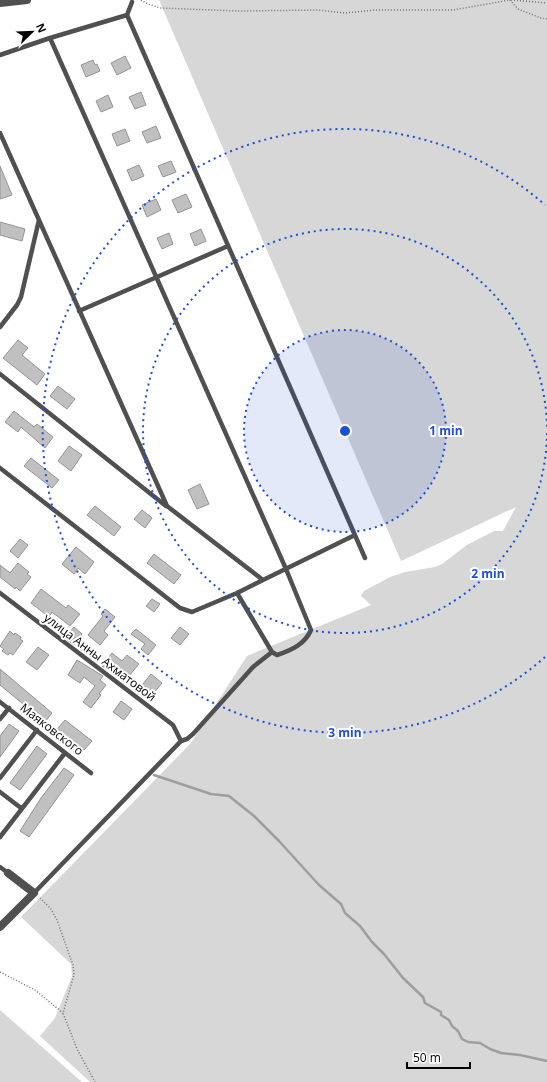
<svg xmlns="http://www.w3.org/2000/svg" width="547" height="1082" font-family="'Open Sans',sans-serif">
<style>
.green{fill:#d7d7d7}
.lines{fill:none;stroke-linecap:round;stroke-linejoin:round}
.stream{stroke:#9e9e9e;stroke-width:2.5}
.building{fill:#c0c0c0;stroke:#949494}
.path{stroke:#727272;stroke-width:1.5;stroke-dasharray:1 2;stroke-linecap:butt}
.lane{stroke:#505050;stroke-width:4.5}
.street{stroke:#505050;stroke-width:8}
.ring{fill:none;stroke:#1d4ed8;stroke-width:2;stroke-dasharray:2 4}
.labels{text-anchor:middle;dominant-baseline:central;stroke-width:4;stroke-linejoin:round;paint-order:stroke}
.street-label{font-size:12px;fill:#000;stroke:#fff}
.centre{fill:#1d4ed8;stroke:#fff;stroke-width:2}
.ring-label{font-size:12px;text-anchor:middle;font-weight:bold;fill:#1d4ed8;stroke:#fff;stroke-width:4;stroke-linejoin:round;paint-order:stroke}
</style>
<rect width="100%" height="100%" fill="#fff"/>
<path class="green" d="M159 0H547V1082H90L40 1036 55 1018 72 976 71 964 21 917 191 743 247 656 371 605 361 596 364 591 390 577 405 572 435 567 442 564 467 545 494 531H503L516 507 401 561Z
M0 1010 82 1082H0Z"/>
<g class="lines">
<path class="stream" d="M154 775 211 794 229 796 254 816 279 841 319 885 341 904 345 913 360 926 372 942 384 954 403 978 423 997 425 1003 441 1012V1015L449 1020 452 1026 458 1031 462 1039 468 1042 480 1043 490 1049 501 1053 520 1055 547 1061"/>
</g>
<path class="building" d="M125 56 131 68 117 75 111 63Z
M93 60 95 65 97 64 100 71 86 77 81 65Z
M141 92 146 105 135 109 129 97Z
M108 95 113 107 101 112 96 101Z
M156 126 161 138 147 143 142 132Z
M125 129 130 141 117 146 112 134Z
M171 161 176 172 163 177 158 166Z
M139 165 144 176 132 181 127 170Z
M0 166 12 195 0 199Z
M186 194 192 207 178 213 172 200Z
M156 199 161 210 147 217 142 205Z
M0 222 25 229 22 241 0 235Z
M201 229 206 241 195 246 190 234Z
M169 233 173 244 162 249 157 238Z
M18 340 28 348 22 355 45 374 37 385 3 358Z
M58 386 75 399 67 409 50 396Z
M14 411 34 427 37 424 53 437 45 448 21 427 18 432 5 422Z
M69 446 82 455 71 471 58 461Z
M31 458 59 480 52 488 24 466Z
M200 484 209 504 197 509 188 490Z
M95 506 121 527 114 536 87 515Z
M142 510 152 518 145 528 134 519Z
M20 539 28 545 18 558 10 551Z
M76 547 94 562 85 574 78 568 74 574 62 564Z
M154 554 181 575 174 584 147 563Z
M18 563 29 572 27 574 31 577 20 591 16 587 15 589 0 577V565L10 573Z
M41 589 66 608 68 605 80 614 70 626 52 612 49 617 31 603Z
M152 599 160 604 154 612 146 606Z
M105 609 115 617 104 631 108 635 100 645 88 635 103 616 101 614Z
M74 627 82 634 74 645 65 638Z
M180 627 189 634 180 645 171 638Z
M136 629 156 645 148 655 141 649 145 644 131 634Z
M10 631 14 635 15 633 21 637 20 639 23 641 13 655 10 653 8 655 2 651 4 649 0 646Z
M38 647 49 655 37 670 26 662Z
M112 653 122 661 127 655 139 664 128 677 112 664 108 670 102 666Z
M77 660 103 676 100 680 106 685 99 694 101 695 91 708 83 702 95 686 84 677 80 683 68 675Z
M0 669 52 713 45 722 0 685Z
M151 674 162 683 153 694 142 685Z
M121 701 132 709 124 720 113 712Z
M65 720 92 741 84 750 57 729Z
M9 724 19 731 0 757V736Z
M37 746 47 754 20 790 10 783Z
M64 768 74 775 29 837 20 831 41 798Z"/>
<g class="lines">
<path class="path" d="M141 0 148 4 160 8 239 11 318 10 345 13 375 10H453L510 0
M510 0 518 9 541 18 547 19
M511 0 547 3
M40 898 51 909 57 920 73 965 74 975 63 1013 77 1049 95 1082
M0 972 35 990 63 1013"/>
<path class="lane" d="M132 2 127 15 365 558
M50 38 286 569 311 630C305 644 292 650 277 655L272 652 237 593 263 580
M0 55 50 38 127 15
M0 133 167 506 263 580 355 535
M79 311 228 246
M0 327 17 305 21 297 39 220
M0 374 166 506
M0 468 180 608 192 612 237 593
M0 593 173 725 181 741
M0 702 91 773
M0 719 9 708
M0 778 37 730
M0 792 21 808
M0 837 65 753
M0 867 8 873
M34 893 181 741 187 739 193 734 253 667 272 652"/>
<path class="street" d="M0 3 27 0
M0 927 34 893 8 873"/>
</g>
<circle cx="345" cy="431" r="101" fill="#1d4ed8" fill-opacity=".12"/>
<g class="ring">
<circle cx="345" cy="431" r="101"/>
<path d="M547 433A202 202 0 1 1 547 429"/>
<path d="M545 657A302 302 0 1 1 545 205"/>
</g>
<g class="labels">
<g class="street-label">
<text transform="translate(100 657) rotate(37)">улица Анны Ахматовой</text>
<text transform="translate(52 729) rotate(38)">Маяковского</text>
</g>
</g>
<circle cx="345" cy="431" r="6" class="centre"/>
<g class="ring-label">
<text x="446" y="435">1 min</text>
<text x="488" y="578">2 min</text>
<text x="345" y="737">3 min</text>
</g>
<g transform="translate(32 32) rotate(67)" stroke="#ffffff" stroke-width="3" paint-order="stroke">
<path d="M0-3L7 15L0 10L-7 15Z" fill="#000000"/>
<text y="-6" font-size="11" font-weight="bold" text-anchor="middle" fill="#000000">N</text>
</g>
<path d="M407 1062v6h63v-6" fill="none" stroke="#000000" stroke-width="2"/>
<text x="413" y="1062" font-size="12" fill="#000000" stroke="#ffffff" stroke-width="3" paint-order="stroke">50 m</text>
</svg>
